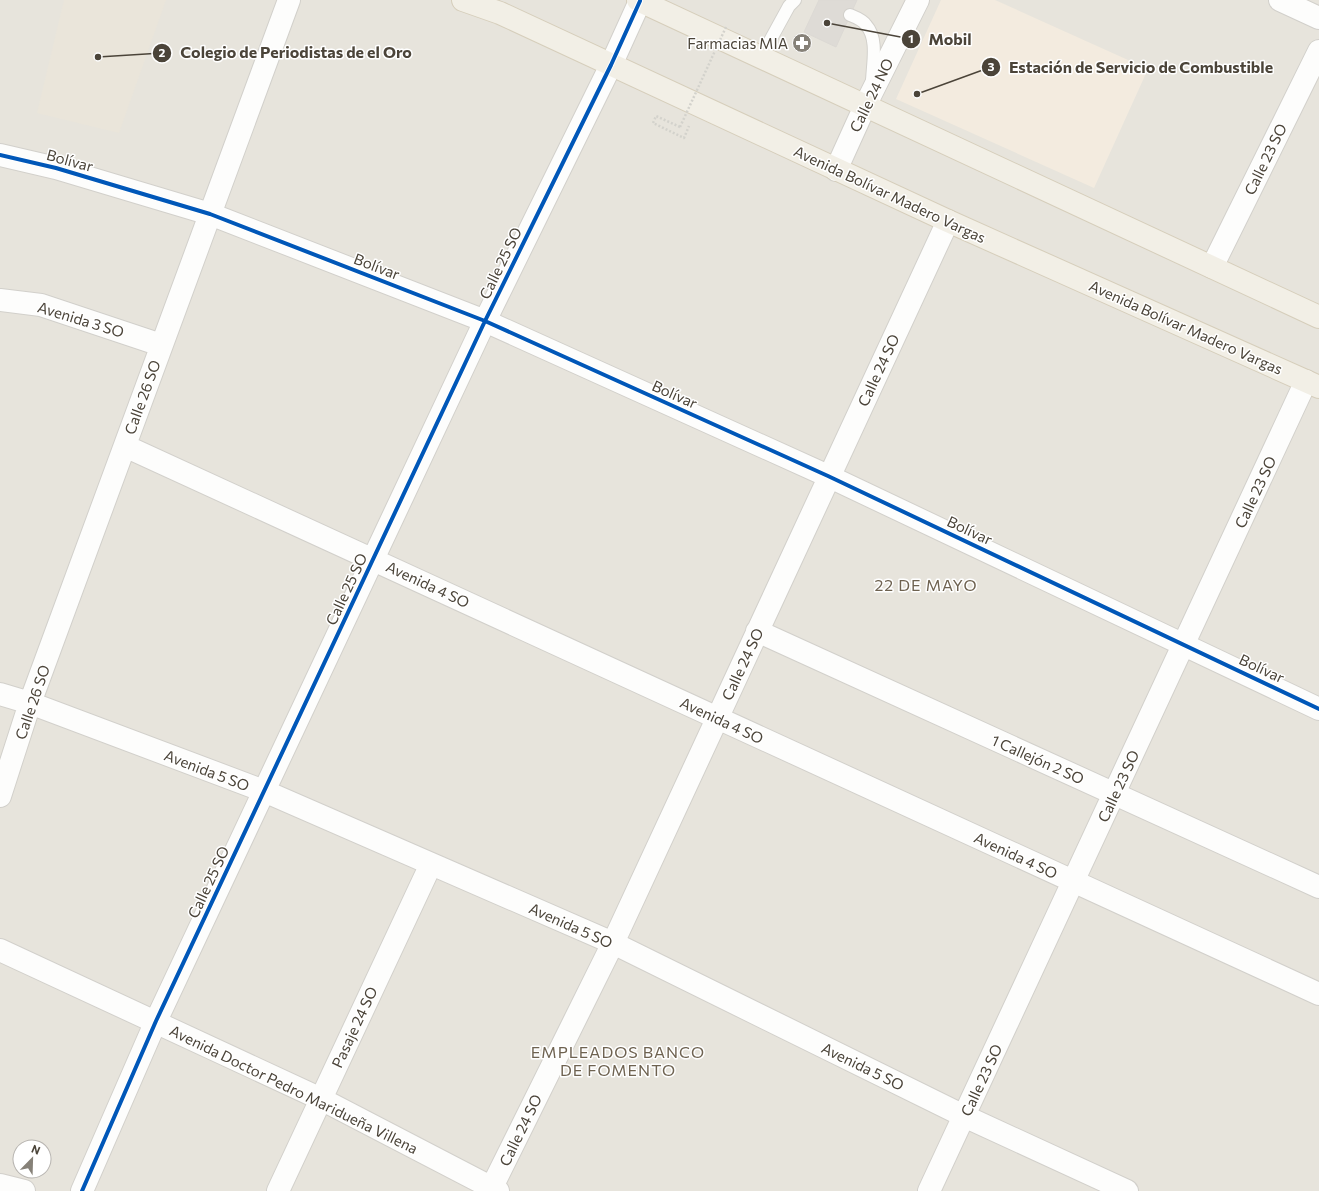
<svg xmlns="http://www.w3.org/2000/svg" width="1319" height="1191" font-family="Commissioner,sans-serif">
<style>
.residential{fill:#e7e4dc;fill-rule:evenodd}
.commercial{fill:#f3ebdf}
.education{fill:#eae5da}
.building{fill:#dedbd6;stroke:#dcd9d4}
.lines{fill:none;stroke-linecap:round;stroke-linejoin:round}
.lane-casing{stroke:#d2d0cb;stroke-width:14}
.street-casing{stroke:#d2d0cb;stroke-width:24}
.primary-casing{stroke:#d6cebb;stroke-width:24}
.path{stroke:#d3d2cc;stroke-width:2.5;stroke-dasharray:2 2;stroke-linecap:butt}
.lane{stroke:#fdfdfc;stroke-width:12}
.street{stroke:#fdfdfc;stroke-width:22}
.primary{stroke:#f2efe6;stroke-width:22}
.path-bridge{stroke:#d3d2cc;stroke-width:2.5;stroke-dasharray:2 2;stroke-linecap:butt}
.cycleway-casing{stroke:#fff;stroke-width:6}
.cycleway{stroke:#0057b8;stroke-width:4}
.labels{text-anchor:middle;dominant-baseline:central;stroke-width:3;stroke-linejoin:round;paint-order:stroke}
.poi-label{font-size:15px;fill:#4b4439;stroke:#fff;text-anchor:end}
.street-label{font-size:15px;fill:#4b4439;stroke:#fff}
.neighbourhood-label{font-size:16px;letter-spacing:1px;fill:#6e6250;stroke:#fff}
.leader{fill:none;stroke:#4b4439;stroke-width:1.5}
.callout-dot{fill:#4b4439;stroke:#fff;stroke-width:1.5}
.mark-label{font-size:12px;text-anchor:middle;font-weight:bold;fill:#fff}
.callout-label{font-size:16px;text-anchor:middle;font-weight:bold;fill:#4b4439;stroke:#fff;stroke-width:3;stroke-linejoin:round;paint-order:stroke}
</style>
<rect width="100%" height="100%" fill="#f4f2ee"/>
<path class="residential" d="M0 0H1319V1191H0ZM20 1147H44V1171H20Z"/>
<path class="commercial" d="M941 0H995L1148 69 1094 188 896 99Z"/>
<path class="education" d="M64 0H166L119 133 37 113Z"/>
<path class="building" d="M819 0H857L836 47 804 32Z"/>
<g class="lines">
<defs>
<path id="lane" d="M850 15C855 17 863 20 866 25 879 39 872 66 872 83
M761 57 789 6 795 0"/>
<path id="street" d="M1280 0 1319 18
M0 155 56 168 210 214 485 321 828 476 1319 709
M836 170 865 106 918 0
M1212 267 1319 51
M0 300 41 305 161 345
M125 446 1319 994
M757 631 1319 887
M0 694 30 703 264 791 613 943 964 1116 1127 1191
M0 796 30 703 289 0
M0 950 321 1099 498 1191
M0 1185 24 1191
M82 1191 156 1021 485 321 611 65 640 1
M278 1191 431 864
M490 1191 613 943 948 221
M929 1191 1306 381"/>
<path id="primary" d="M463 0 500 13 948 221 1319 387
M638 0 1319 317"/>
</defs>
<use href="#lane" class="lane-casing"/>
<use href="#street" class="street-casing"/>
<use href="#primary" class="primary-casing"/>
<path class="path" d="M680 127 656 116 653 123 684 138 689 126"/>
<use href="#lane" class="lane"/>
<use href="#street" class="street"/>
<use href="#primary" class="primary"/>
<path class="path-bridge" d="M680 127 726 27"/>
<defs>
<path id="cycleway" d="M0 155 56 168 210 214 485 321 828 476 1319 709
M82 1191 156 1021 485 321 611 65 640 1"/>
</defs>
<use href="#cycleway" class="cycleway-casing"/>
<use href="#cycleway" class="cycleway"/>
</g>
<defs>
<symbol id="pharmacy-disc" viewBox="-11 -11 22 22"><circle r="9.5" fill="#868178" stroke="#fff"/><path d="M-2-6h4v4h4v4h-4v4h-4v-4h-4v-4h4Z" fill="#fff"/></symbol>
</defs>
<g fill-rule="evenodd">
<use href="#pharmacy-disc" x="791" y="32" width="22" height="22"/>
</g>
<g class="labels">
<g class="poi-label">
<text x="788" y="43">Farmacias MIA</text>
</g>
<g class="street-label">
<text transform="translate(871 95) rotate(-64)">Calle 24 NO</text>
<text transform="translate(1265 159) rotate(-64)">Calle 23 SO</text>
<text transform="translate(70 160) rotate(15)">Bolívar</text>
<text transform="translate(890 194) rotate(25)">Avenida Bolívar Madero Vargas</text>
<text transform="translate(500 263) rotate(-64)">Calle 25 SO</text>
<text transform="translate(377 266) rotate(21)">Bolívar</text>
<text transform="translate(81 319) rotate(17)">Avenida 3 SO</text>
<text transform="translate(1186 327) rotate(24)">Avenida Bolívar Madero Vargas</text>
<text transform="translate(878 370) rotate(-65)">Calle 24 SO</text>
<text transform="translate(675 394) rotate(24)">Bolívar</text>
<text transform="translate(142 397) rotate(-70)">Calle 26 SO</text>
<text transform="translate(1255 492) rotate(-65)">Calle 23 SO</text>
<text transform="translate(970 530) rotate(25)">Bolívar</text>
<text transform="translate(428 584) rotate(25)">Avenida 4 SO</text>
<text transform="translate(346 589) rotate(-65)">Calle 25 SO</text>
<text transform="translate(742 664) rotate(-65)">Calle 24 SO</text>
<text transform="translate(1262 668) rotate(25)">Bolívar</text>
<text transform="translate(32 702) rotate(-71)">Calle 26 SO</text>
<text transform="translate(722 720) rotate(25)">Avenida 4 SO</text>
<text transform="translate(1038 759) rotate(24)">1 Callejón 2 SO</text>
<text transform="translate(207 770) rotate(21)">Avenida 5 SO</text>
<text transform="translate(1118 786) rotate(-65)">Calle 23 SO</text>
<text transform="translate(1016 855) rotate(25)">Avenida 4 SO</text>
<text transform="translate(208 882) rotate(-65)">Calle 25 SO</text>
<text transform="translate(571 925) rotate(24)">Avenida 5 SO</text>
<text transform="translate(354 1027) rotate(-65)">Pasaje 24 SO</text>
<text transform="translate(863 1066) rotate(26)">Avenida 5 SO</text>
<text transform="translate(981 1080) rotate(-65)">Calle 23 SO</text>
<text transform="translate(294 1089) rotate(26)">Avenida Doctor Pedro Maridueña Villena</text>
<text transform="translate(520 1130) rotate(-64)">Calle 24 SO</text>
</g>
<g class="neighbourhood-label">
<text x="926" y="584">22 DE MAYO</text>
<text x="618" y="1051">EMPLEADOS BANCO<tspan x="618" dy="18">DE FOMENTO</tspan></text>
</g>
</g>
<path class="leader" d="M827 23L911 39M98 57L162 53M917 94L991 67"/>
<g class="callout-dot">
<circle cx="827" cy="23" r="4"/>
<circle cx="98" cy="57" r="4"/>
<circle cx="917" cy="94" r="4"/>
<circle cx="911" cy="39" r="10"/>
<circle cx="162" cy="53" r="10"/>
<circle cx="991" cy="67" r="10"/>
</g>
<g class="mark-label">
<text x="911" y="43">1</text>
<text x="162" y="57">2</text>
<text x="991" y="71">3</text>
</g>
<g class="callout-label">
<text x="950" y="45">Mobil</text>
<text x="296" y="58">Colegio de Periodistas de el Oro</text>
<text x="1141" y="73">Estación de Servicio de Combustible</text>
</g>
<g transform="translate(32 1159) rotate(23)"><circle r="19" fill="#ffffff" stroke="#b7b4b0"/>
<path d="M0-3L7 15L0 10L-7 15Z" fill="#868178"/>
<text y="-6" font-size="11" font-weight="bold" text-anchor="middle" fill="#4b4439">N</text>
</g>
</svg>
